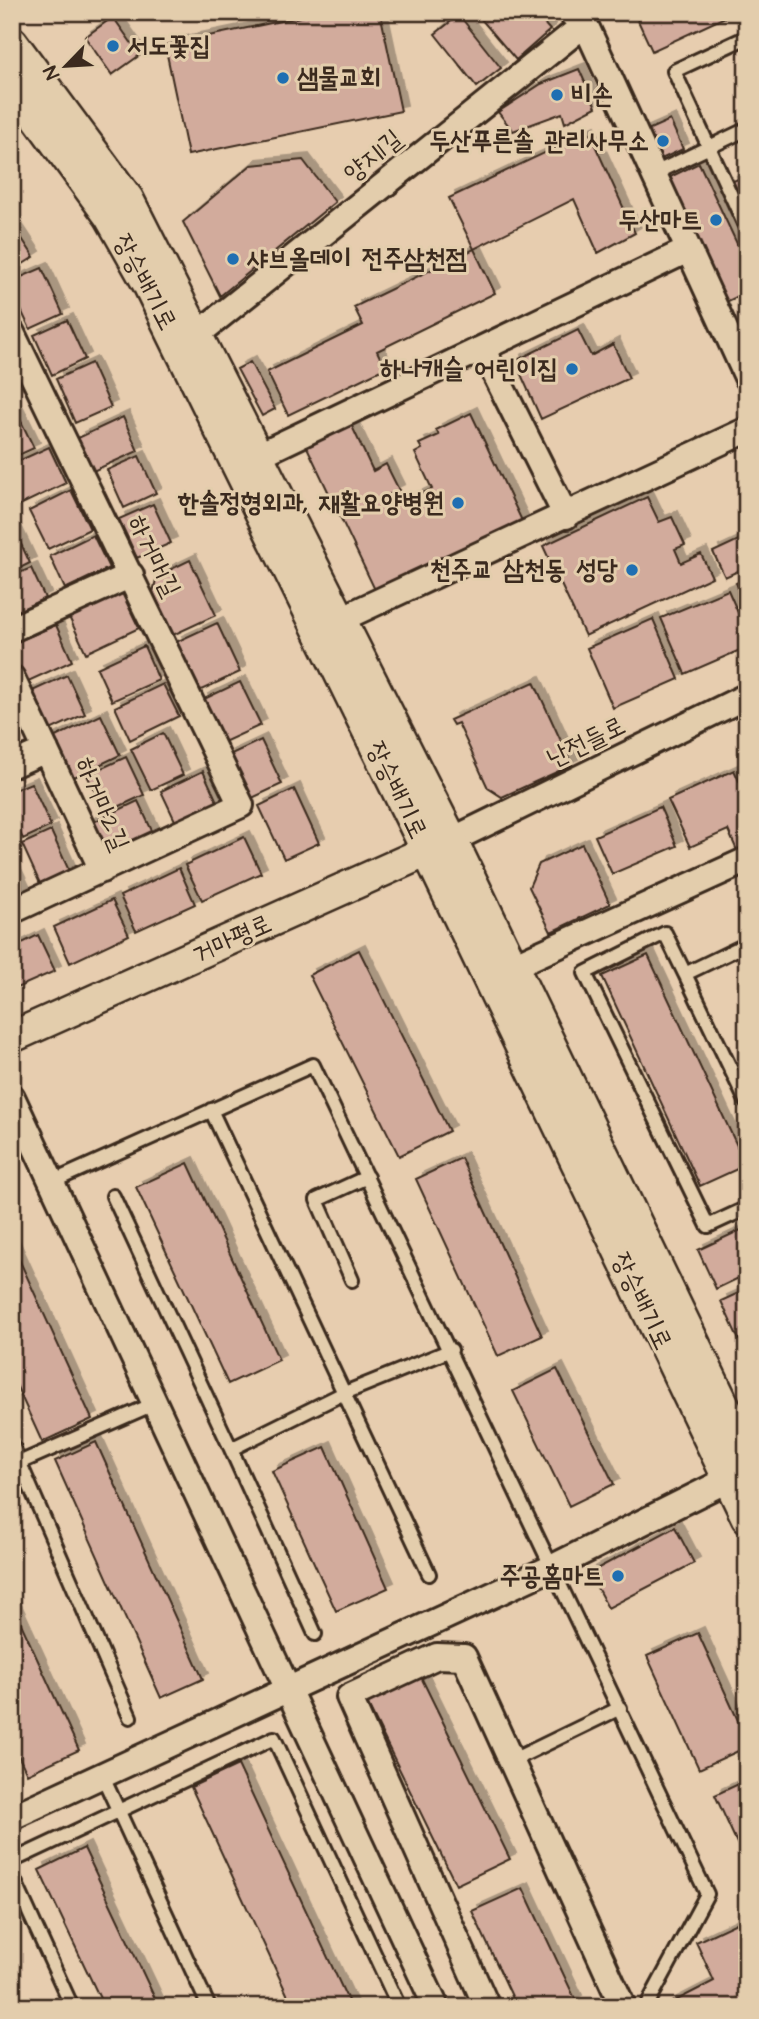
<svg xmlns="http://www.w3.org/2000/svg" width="759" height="2019" font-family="'Architects Daughter','Poor Story',sans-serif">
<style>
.building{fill:#d2ab9c;stroke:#3b2a1e;stroke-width:2;filter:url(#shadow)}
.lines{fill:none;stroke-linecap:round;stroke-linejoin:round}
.service-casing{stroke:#3b2a1e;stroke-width:18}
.minor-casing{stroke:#3b2a1e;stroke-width:30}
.tertiary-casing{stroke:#3b2a1e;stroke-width:35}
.service{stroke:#e3cdac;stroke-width:12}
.minor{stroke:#e3cdac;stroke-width:24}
.tertiary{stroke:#e3cdac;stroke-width:30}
.poi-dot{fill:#1f6fb2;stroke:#e3cdac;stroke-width:2.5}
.labels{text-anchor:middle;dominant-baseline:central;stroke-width:6;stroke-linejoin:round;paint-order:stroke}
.poi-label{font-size:26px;font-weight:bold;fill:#3b2a1e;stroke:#e3cdac;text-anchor:end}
.street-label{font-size:26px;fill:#3b2a1e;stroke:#e3cdac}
</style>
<defs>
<filter id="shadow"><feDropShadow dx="6" dy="-6" stdDeviation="0" flood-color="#0004"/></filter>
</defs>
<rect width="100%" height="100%" fill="#e7cdaf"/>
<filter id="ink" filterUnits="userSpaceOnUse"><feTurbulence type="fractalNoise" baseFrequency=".0143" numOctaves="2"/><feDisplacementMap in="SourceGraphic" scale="14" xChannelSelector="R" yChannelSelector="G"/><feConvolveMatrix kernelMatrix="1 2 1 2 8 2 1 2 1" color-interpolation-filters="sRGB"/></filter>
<g filter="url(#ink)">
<path class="building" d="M196 12H234L232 20Z
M324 12H380L401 111 188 155 165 45Z
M475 12H534L550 30 516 60Z
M634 12H736L652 51Z
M459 15 501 68 477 87 435 34Z
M113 17 140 55 112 75 85 37Z
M579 69 596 107 565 123 562 113 513 131 498 112 541 84Z
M670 120 683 149 657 161 643 132Z
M589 132 635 233 598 253 574 199 474 249 449 198Z
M303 160 335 202 220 296 183 222 251 165Z
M699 163 747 265V292L724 303 666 179Z
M747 175V216L731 182Z
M17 231 34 257 12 271V234Z
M474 249 495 293 377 351 385 368 288 415 267 372 363 325 354 307Z
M42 268 63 314 30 329 12 291V281Z
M67 320 85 359 52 375 34 335Z
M578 330 591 356 613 344 629 378 541 419 515 361Z
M250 362 275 409 262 416 237 369Z
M91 363 111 407 75 423 56 379Z
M17 413 34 448 12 458V416Z
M471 413 523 523 376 592 306 445 351 424 373 471 386 464 399 490 384 497 389 509 432 489 415 453 422 449 419 444 439 435 436 430Z
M123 417 138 451 93 471 78 438Z
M49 447 66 483 18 506 12 494V464Z
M139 456 156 493 124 508 107 470Z
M71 490 90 529 48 549 29 511Z
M647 497 659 522 672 517 685 545 675 549 681 563 701 554 712 577 585 636 543 546Z
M153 504 171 543 137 558 119 519Z
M12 525 30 563 12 572Z
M93 535 109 568 65 589 50 556Z
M747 536V567L725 577 713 552Z
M190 560 216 615 173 635 153 592 157 576Z
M31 568 45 598 12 614V576Z
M747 578V606L736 583Z
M728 590 747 633V647L685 674 661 618Z
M122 593 139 628 86 653 69 617Z
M653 619 679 679 613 708 587 648Z
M217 623 240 672 199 691 176 642Z
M56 625 72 661 24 683 12 657V644Z
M144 646 159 680 112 701 97 668Z
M67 675 85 714 46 732 28 693Z
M240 682 261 725 222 743 202 700Z
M534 682 572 765 502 797 488 788 458 723 453 725 450 720Z
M163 684 179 716 130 740 115 707Z
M101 715 120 755 68 780 49 740Z
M163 733 183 775 151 790 131 749Z
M261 740 282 784 248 800 227 756Z
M126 757 144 795 105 813 87 775Z
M734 770 747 798V852L739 855 728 830 690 847 668 800Z
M203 771 220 808 178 827 161 791Z
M31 783 51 826 23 839 12 816V791Z
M294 789 319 843 284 859 259 806Z
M138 801 154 835 103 859 87 825Z
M660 807 677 846 612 874 595 836Z
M51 831 71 875 42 888 22 844Z
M244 837 261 873 202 900 185 865Z
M582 844 610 904 551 932 529 887 539 864Z
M12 868 26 898 12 904Z
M179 868 195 904 136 931 120 896Z
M112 900 129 935 70 963 54 927Z
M38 935 55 971 12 990V948Z
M359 950 449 1131 399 1156 309 975Z
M648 955 746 1165 700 1186 602 976Z
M461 1158 542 1336 498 1356 416 1179Z
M188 1163 279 1360 228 1384 136 1187Z
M747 1227V1274L716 1289 698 1250Z
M12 1244 92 1419 42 1442 12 1376Z
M747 1289V1336L739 1340 721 1301Z
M557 1369 614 1484 569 1506 513 1391Z
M96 1442 203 1679 161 1698 55 1461Z
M325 1447 388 1588 336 1611 272 1471Z
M675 1527 694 1563 608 1608 589 1573Z
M12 1604 79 1750 27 1774 12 1742Z
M698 1633 747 1740V1747L699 1769 647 1656Z
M421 1677 510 1859 456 1885 367 1703Z
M238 1765 351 2007H293L191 1787Z
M747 1780V1865L715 1795Z
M84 1848 159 2007H104L39 1870Z
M523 1888 576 2001 564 2007H517L472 1911Z
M747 1918V2007H673L671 2003 714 1981 696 1942Z"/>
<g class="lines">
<defs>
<path id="service" d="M747 37 674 71 747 230
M653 174 747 129
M747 944 685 974 747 1103
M685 974 665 933 585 973 708 1226 747 1208
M211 1110 429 1574
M54 1181 313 1065 707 1894 646 2007
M113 1196 231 1449
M352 1280 317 1200 367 1177
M12 1445 130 1717
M12 1466 156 1403
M315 1634 231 1449 342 1394 451 1350
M511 1761 620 1708
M102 1775 209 2007
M12 1861 274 1738 399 2007
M12 1875 72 2007"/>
<path id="minor" d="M573 15 585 24 747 377
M12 333 241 805 12 911
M198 334 585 24 586 12
M483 350 566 516
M259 455 688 250
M341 619 747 430
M12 629 131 575
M12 678 102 870
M12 765 46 750
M452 840 747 696
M513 966 747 860
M12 1097 436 2007
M12 1817 553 1567 747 1470
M487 2007 349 1697 437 1656 464 1657 623 2007"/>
<path id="tertiary" d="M12 42 128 199 452 840 747 1453
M12 83 110 217 147 282 427 851 747 1518
M12 1037 443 844"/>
</defs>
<use href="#service" class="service-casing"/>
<use href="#minor" class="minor-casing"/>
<use href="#tertiary" class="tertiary-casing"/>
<use href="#service" class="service"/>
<use href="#minor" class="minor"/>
<use href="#tertiary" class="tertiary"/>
</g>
</g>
<g class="poi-dot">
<circle cx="113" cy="46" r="7"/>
<circle cx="283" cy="78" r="7"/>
<circle cx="557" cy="95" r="7"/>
<circle cx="663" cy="141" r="7"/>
<circle cx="716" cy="220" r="7"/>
<circle cx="233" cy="259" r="7"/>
<circle cx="572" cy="369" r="7"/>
<circle cx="458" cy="503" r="7"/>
<circle cx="632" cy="570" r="7"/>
<circle cx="618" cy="1576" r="7"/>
</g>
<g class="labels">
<g class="poi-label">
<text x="127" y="46" text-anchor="start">서도꽃집</text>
<text x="297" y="78" text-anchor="start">샘물교회</text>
<text x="571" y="95" text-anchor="start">비손</text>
<text x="649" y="141">두산푸른솔 관리사무소</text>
<text x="702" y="220">두산마트</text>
<text x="247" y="259" text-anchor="start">샤브올데이 전주삼천점</text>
<text x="558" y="369">하나캐슬 어린이집</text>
<text x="444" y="503">한솔정형외과, 재활요양병원</text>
<text x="618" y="570">천주교 삼천동 성당</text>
<text x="604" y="1576">주공홈마트</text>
</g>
<g class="street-label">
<text transform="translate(373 156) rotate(-39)">양지1길</text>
<text transform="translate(145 282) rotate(62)">장승배기로</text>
<text transform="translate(154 556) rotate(64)">하거마1길</text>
<text transform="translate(586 742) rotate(-26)">난전들로</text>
<text transform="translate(397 790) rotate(64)">장승배기로</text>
<text transform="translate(102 804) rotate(67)">하거마2길</text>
<text transform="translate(232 939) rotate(-24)">거마평로</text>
<text transform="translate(642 1301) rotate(64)">장승배기로</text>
</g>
</g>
<rect width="759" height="2019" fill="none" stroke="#e3cdac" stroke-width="42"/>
<rect x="21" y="21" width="717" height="1977" fill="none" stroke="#3b2a1e" stroke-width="2.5" filter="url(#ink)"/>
<g transform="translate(66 66) rotate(245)" stroke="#e3cdac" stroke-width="5" paint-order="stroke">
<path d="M0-5L12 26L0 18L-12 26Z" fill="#3b2a1e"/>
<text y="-10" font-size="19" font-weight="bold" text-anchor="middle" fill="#3b2a1e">N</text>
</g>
</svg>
